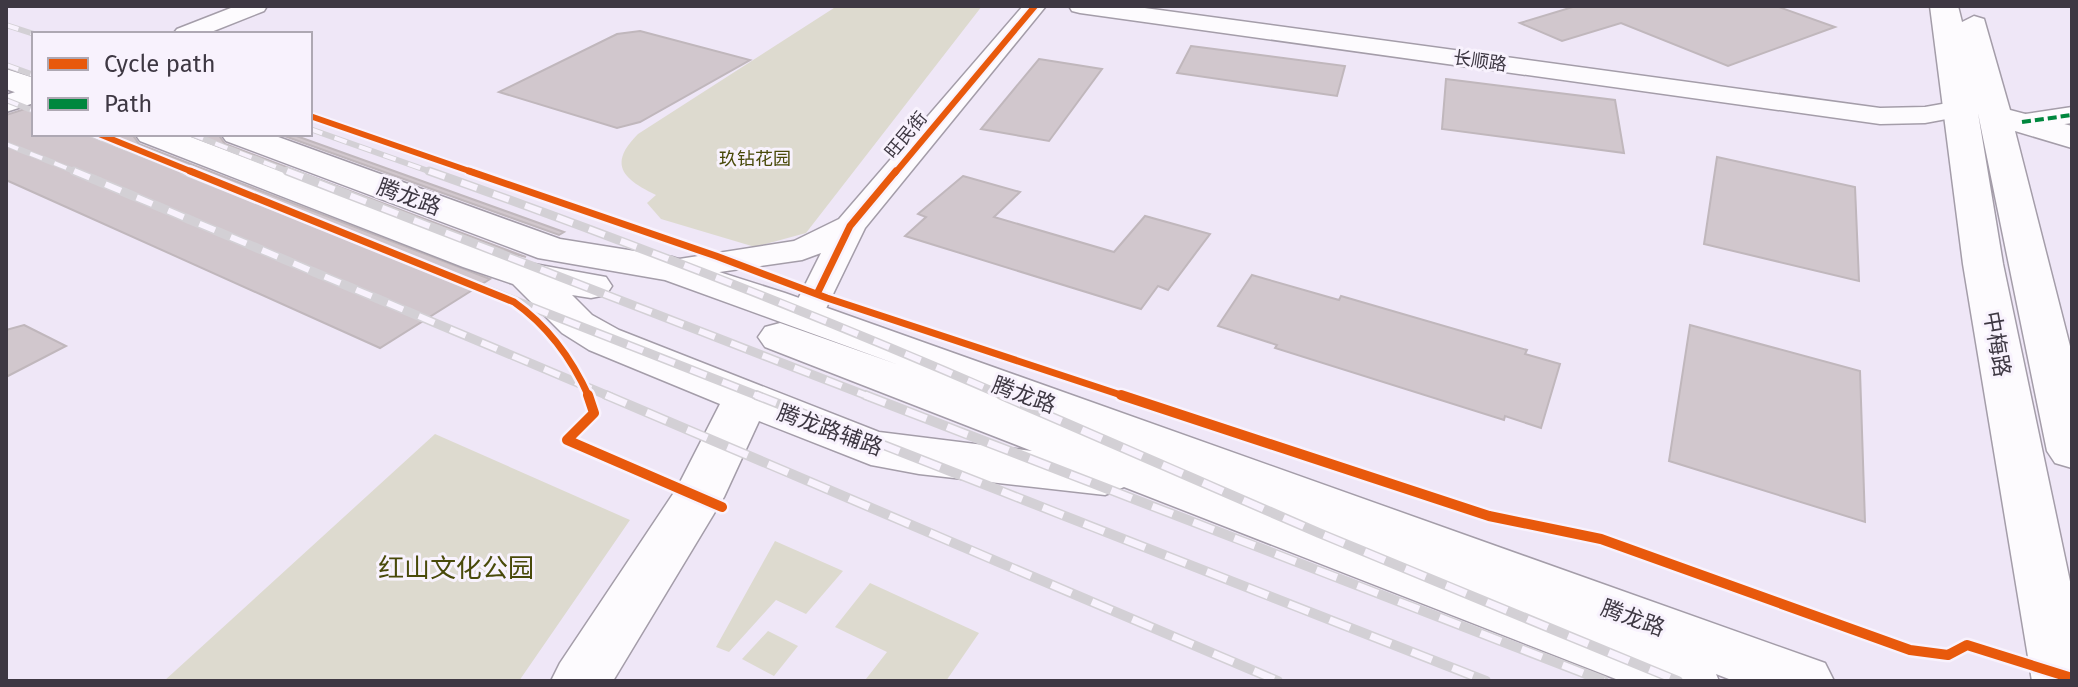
<svg xmlns="http://www.w3.org/2000/svg" width="2078" height="687" font-family="'Fira Sans','Noto Sans SC',sans-serif">
<style>
.green{fill:#dddacf}
.building{fill:#d1c7cd;stroke:#c0b7bc;stroke-width:2}
.lines{fill:none;stroke-linecap:round;stroke-linejoin:round}
.street-casing{stroke:#a49da9;stroke-width:3}
.secondary-casing{stroke:#a49da9;stroke-width:3}
.street{fill:#fdfbfe;fill-rule:evenodd}
.secondary{fill:#fdfbfe;fill-rule:evenodd}
.rail-far2-casing{stroke:#d3d0d5;stroke-width:6}
.rail-far1-casing{stroke:#d3d0d5;stroke-width:9}
.rail-casing{stroke:#d3d0d5;stroke-width:10}
.rail-far2{stroke:#f8f2fd;stroke-width:4;stroke-dasharray:13;stroke-linecap:butt}
.rail-far1{stroke:#f8f2fd;stroke-width:6;stroke-dasharray:17;stroke-linecap:butt}
.rail{stroke:#f8f2fd;stroke-width:7;stroke-dasharray:22;stroke-linecap:butt}
.quiet{stroke:#00873e;stroke-width:4;stroke-dasharray:9 4;stroke-linecap:butt}
.cycleway-far2-casing{stroke:#f8f2fd;stroke-width:10}
.cycleway-far1-casing{stroke:#f8f2fd;stroke-width:12}
.cycleway-casing{stroke:#f8f2fd;stroke-width:15}
.cycleway-far2{stroke:#e8590c;stroke-width:6}
.cycleway-far1{stroke:#e8590c;stroke-width:7}
.cycleway{stroke:#e8590c;stroke-width:10}
.labels{text-anchor:middle;dominant-baseline:central;stroke-width:6;stroke-linejoin:round;paint-order:stroke}
.far-street-label{font-size:18px;fill:#3e3843;stroke:#f8f2fd}
.far-park-label{font-size:18px;fill:#494a0a;stroke:#f8f2fd}
.street-label{font-size:22px;fill:#3e3843;stroke:#f8f2fd}
.near-park-label{font-size:26px;fill:#494a0a;stroke:#f8f2fd}
</style>
<rect width="100%" height="100%" fill="#efe7f7"/>
<path class="green" d="M837 6H982L806 233 755 247 661 219 647 203 656 195C622 179 608 164 638 134Z
M435 434 630 520 519 681H164Z
M775 541 843 571 806 614 776 600 729 652 716 647Z
M870 583 979 633 946 681 866 679 887 652 835 627Z
M768 631 798 646 774 676 742 659Z"/>
<path class="building" d="M1576 6H1776L1835 27 1728 66 1621 23 1562 41 1520 23Z
M640 31 750 60 640 122 617 128 499 92 617 34Z
M1191 46 1345 66 1337 96 1177 73Z
M1039 59 1102 69 1049 141 981 129Z
M1446 79 1615 100 1624 153 1442 129Z
M34 106V134H132L139 144 490 279 380 348 6 180V115Z
M191 134H218L225 144 526 257 492 248Z
M279 134H291L564 232 559 235Z
M1717 157 1855 187 1859 281 1704 244Z
M963 176 1020 192 994 217 1114 252 1145 216 1210 234 1168 290 1158 286 1141 309 905 236 926 217 918 214Z
M1252 275 1339 300 1341 296 1527 350 1525 354 1560 364 1541 428 1505 416 1504 420 1275 348 1277 345 1218 326Z
M24 325 66 346 6 377V330Z
M1690 325 1860 371 1865 522 1669 461Z"/>
<g class="lines">
<defs>
<path id="street" d="M236 6H267L264 11 206 34H173L177 29Z
M1023 6H1046L865 228 819 323 807 326 795 323 790 315 821 253 802 260 672 279 660 276 655 269 660 262 794 241 839 219Z
M1069 6H1130L1880 108 1925 107 1959 101 1968 103 1972 109 1968 115 1925 123 1880 124 1080 13 1072 11Z
M34 86V103L6 112V95Z
M2072 107V123L2022 130 2012 128 2008 122 2012 116Z"/>
<path id="secondary" d="M1930 6H1958L1962 22 1974 16 1984 19 2010 110 2072 126V148L2015 131 2072 354V468L2055 463 2047 451 1978 113 2003 264 2072 591V681H2032L1963 264Z
M6 69 34 78V99L6 89Z
M135 134H183L491 251 534 264 606 277 612 286 606 295 591 298 572 295 592 315 619 330 879 432 1032 451 765 347 758 337 765 327 780 323 899 365 665 280 538 258 226 141 221 134H270L560 239 672 257 785 293 1825 663 1834 681H1734L1716 674 1719 681H1621L1124 487 1105 495 919 474 871 465 759 421 724 497 613 681H551L560 663 677 488 720 404 589 350 562 333 513 284 463 267 140 141Z"/>
</defs>
<use href="#street" class="street-casing"/>
<use href="#secondary" class="secondary-casing"/>
<use href="#street" class="street"/>
<use href="#secondary" class="secondary"/>
<defs>
<path id="rail-far2" d="M6 25 34 34
M6 65 34 75
M6 100 34 111
M310 129 434 173
M90 134 189 173
M191 134 292 173
M6 144 79 173"/>
<path id="rail-far1" d="M74 171 611 397
M184 171 761 397
M287 171 870 397
M429 171C624 240 816 314 1006 397"/>
<path id="rail" d="M606 395 1278 681
M756 395 1486 681
M865 395 1604 681
M1001 395 1319 533 1678 681"/>
</defs>
<use href="#rail-far2" class="rail-far2-casing"/>
<use href="#rail-far1" class="rail-far1-casing"/>
<use href="#rail" class="rail-casing"/>
<use href="#rail-far2" class="rail-far2"/>
<use href="#rail-far1" class="rail-far1"/>
<use href="#rail" class="rail"/>
<path class="quiet" d="M2022 122 2072 115"/>
<defs>
<path id="cycleway-far2" d="M310 116 475 173
M99 134 195 173
M895 173 1035 6"/>
<path id="cycleway-far1" d="M190 171 514 302C548 326 572 359 589 397
M469 171 716 256 827 298 1127 397
M817 294 850 226 896 171"/>
<path id="cycleway" d="M588 395 594 413 567 440 722 507
M1121 395 1489 516 1601 539 1910 650 1948 655 1967 645 2072 678"/>
</defs>
<use href="#cycleway-far2" class="cycleway-far2-casing"/>
<use href="#cycleway-far1" class="cycleway-far1-casing"/>
<use href="#cycleway" class="cycleway-casing"/>
<use href="#cycleway-far2" class="cycleway-far2"/>
<use href="#cycleway-far1" class="cycleway-far1"/>
<use href="#cycleway" class="cycleway"/>
</g>
<g class="labels">
<g class="far-street-label">
<text transform="translate(1480 61) rotate(8)">长顺路</text>
<text transform="translate(906 135) rotate(-50)">旺民街</text>
</g>
<g class="far-park-label">
<text x="755" y="159">玖钻花园</text>
</g>
<g class="street-label">
<text transform="translate(409 197) rotate(20)">腾龙路</text>
<text transform="translate(1997 344) rotate(80)">中梅路</text>
<text transform="translate(1024 395) rotate(20)">腾龙路</text>
<text transform="translate(830 430) rotate(20)">腾龙路辅路</text>
<text transform="translate(1633 618) rotate(20)">腾龙路</text>
</g>
<g class="near-park-label">
<text x="456" y="568">红山文化公园</text>
</g>
</g>
<rect width="2078" height="687" fill="none" stroke="#3e3843" stroke-width="16"/>
<rect x="32" y="32" width="280" height="104" fill="#f8f2fd" stroke="#aea8b3" stroke-width="2"/>
<rect x="48" y="58" width="40" height="12" fill="#e8590c" stroke="#aea8b3" stroke-width="2"/>
<text x="104" y="72" font-size="24" fill="#3e3843">Cycle path</text>
<rect x="48" y="98" width="40" height="12" fill="#00873e" stroke="#aea8b3" stroke-width="2"/>
<text x="104" y="112" font-size="24" fill="#3e3843">Path</text>
</svg>
